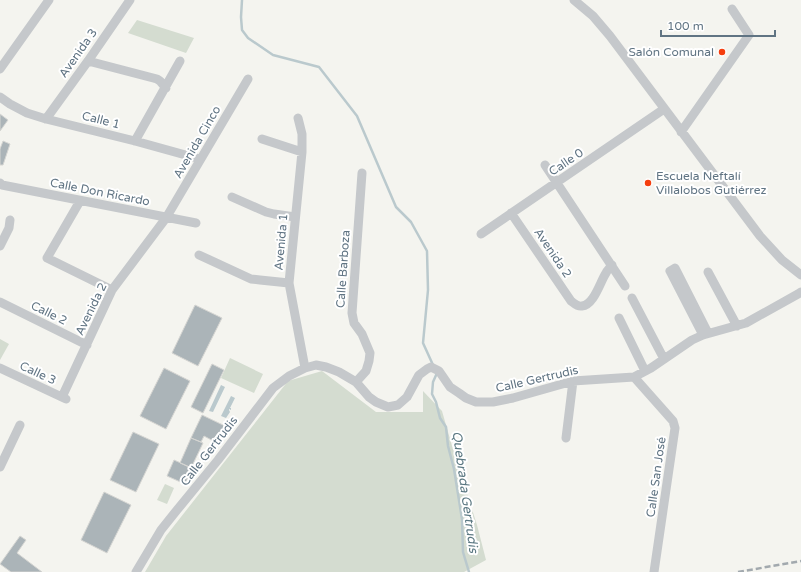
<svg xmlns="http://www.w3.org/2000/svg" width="801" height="572" font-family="'Varela Round',sans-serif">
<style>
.green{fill:#d4dcd0}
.water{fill:#bac9cd}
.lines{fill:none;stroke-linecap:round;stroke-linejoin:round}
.stream{stroke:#bac9cd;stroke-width:2.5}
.building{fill:#abb4b8;stroke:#d5d5d2}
.minor{stroke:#c5c8cb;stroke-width:9}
.rail{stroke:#a2a9ae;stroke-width:2.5;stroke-dasharray:6 3;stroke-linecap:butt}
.poi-dot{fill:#f53e0e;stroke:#fff;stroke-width:1.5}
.labels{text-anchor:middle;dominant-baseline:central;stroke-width:4;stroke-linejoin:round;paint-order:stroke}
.poi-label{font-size:12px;fill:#607483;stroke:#fff;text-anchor:end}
.street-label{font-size:12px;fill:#607483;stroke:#fff}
.water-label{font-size:13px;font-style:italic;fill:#5b7882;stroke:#fff}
</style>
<rect width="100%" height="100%" fill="#f4f4ef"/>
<path class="green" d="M137 20 194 38 186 53 128 33Z
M0 339 9 344 0 360Z
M230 358 263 374 254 393 221 378Z
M322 371 376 412H423V391L442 411 452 446 477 525 486 560 464 572H145L166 536 288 381Z
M165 484 174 488 167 504 157 500Z"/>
<path class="water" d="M221 385 225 387 213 412 209 411Z
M231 396 235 398 230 408H231V410L229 409V410L230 412 226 418 221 416Z"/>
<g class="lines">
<path class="stream" d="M242 0 241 17 242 30 248 38 273 55 319 67 357 116 396 207 411 222 427 251 428 290 423 343 433 365
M437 373 433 382 432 394 436 402 440 418 446 427 448 446 454 469 462 519 463 552 469 572"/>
</g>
<path class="building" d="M0 114 8 120 0 131Z
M3 141 10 144 3 165H0V149Z
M195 305 222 318 198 366 172 353Z
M212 364 224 370 203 413 191 407Z
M164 368 190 381 166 429 140 416Z
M202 415 225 426 217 443 204 436 201 442 191 438Z
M133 432 159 444 136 492 110 480Z
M191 438 203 443 191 468 180 463Z
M174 460 192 468 185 484 167 476Z
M104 492 131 505 107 553 81 540Z
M20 536 26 540 17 553 42 572H11L0 564Z"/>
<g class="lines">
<path class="minor" d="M574 0 593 16 610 36 760 236 782 260 801 275
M88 61 157 79 160 81 166 88
M0 69 49 0
M0 97 10 104 27 113 46 119 135 141 200 159
M298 118 302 134V152L289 283 305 368
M46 119 88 61 130 0
M681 132 749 35 732 9
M262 139 302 152
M135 141 180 61
M545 165 625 286
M0 183 2 185 196 223
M232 197 266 212 274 214 295 217
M80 201 47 258 112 290
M511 213 571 301C574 303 577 307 582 306 594 305 600 282 606 273 607 270 610 268 612 265
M481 234 664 109
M0 246 9 228 10 220
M199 255 251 279 260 280 289 283
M708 272 737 326
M632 298 664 359
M0 302 87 345
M619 318 645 371
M703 335 670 271 675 268 708 333
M0 368 66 399
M634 377 673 421 675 428 654 572
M356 382 366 371 369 361 370 353 362 334 354 323 352 313 362 173
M62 397 112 290 166 218 248 79
M566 438 573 381
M0 467 20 425
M136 572 161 530 177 510 218 460 273 388 289 376 305 368 316 365 326 367 339 372 356 382 369 397 376 402 388 407 398 405 407 397 419 375 427 369 431 367 439 371 450 387 459 393 466 398 476 402H493L513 398 573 381 634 377 651 368 692 340 703 335 746 323 798 294 801 292"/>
<path class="rail" d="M738 572 801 561"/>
</g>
<g class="poi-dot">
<circle cx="722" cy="52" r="4"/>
<circle cx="648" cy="183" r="4"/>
</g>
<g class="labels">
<g class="poi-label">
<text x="714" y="52">Salón Comunal</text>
<text x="656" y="176" text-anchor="start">Escuela Neftalí<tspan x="656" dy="14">Villalobos Gutiérrez</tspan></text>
</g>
<g class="street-label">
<text transform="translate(78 53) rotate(-55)">Avenida 3</text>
<text transform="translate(101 120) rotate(14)">Calle 1</text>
<text transform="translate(197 142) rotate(-60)">Avenida Cinco</text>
<text transform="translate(566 162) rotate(-34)">Calle 0</text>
<text transform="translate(100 192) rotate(11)">Calle Don Ricardo</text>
<text transform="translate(281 242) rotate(-85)">Avenida 1</text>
<text transform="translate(553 253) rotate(56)">Avenida 2</text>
<text transform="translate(343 269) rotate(-86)">Calle Barboza</text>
<text transform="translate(91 309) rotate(-64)">Avenida 2</text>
<text transform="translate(49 313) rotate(26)">Calle 2</text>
<text transform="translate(38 373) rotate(25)">Calle 3</text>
<text transform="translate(537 379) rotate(-13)">Calle Gertrudis</text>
<text transform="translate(209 451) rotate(-52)">Calle Gertrudis</text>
<text transform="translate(656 477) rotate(-82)">Calle San José</text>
</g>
<g class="water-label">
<text transform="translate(465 492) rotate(82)">Quebrada Gertrudis</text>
</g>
</g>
<path d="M661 30v6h114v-6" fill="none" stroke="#607483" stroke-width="2"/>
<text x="667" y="30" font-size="12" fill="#607483" stroke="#ffffff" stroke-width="3" paint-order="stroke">100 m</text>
</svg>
